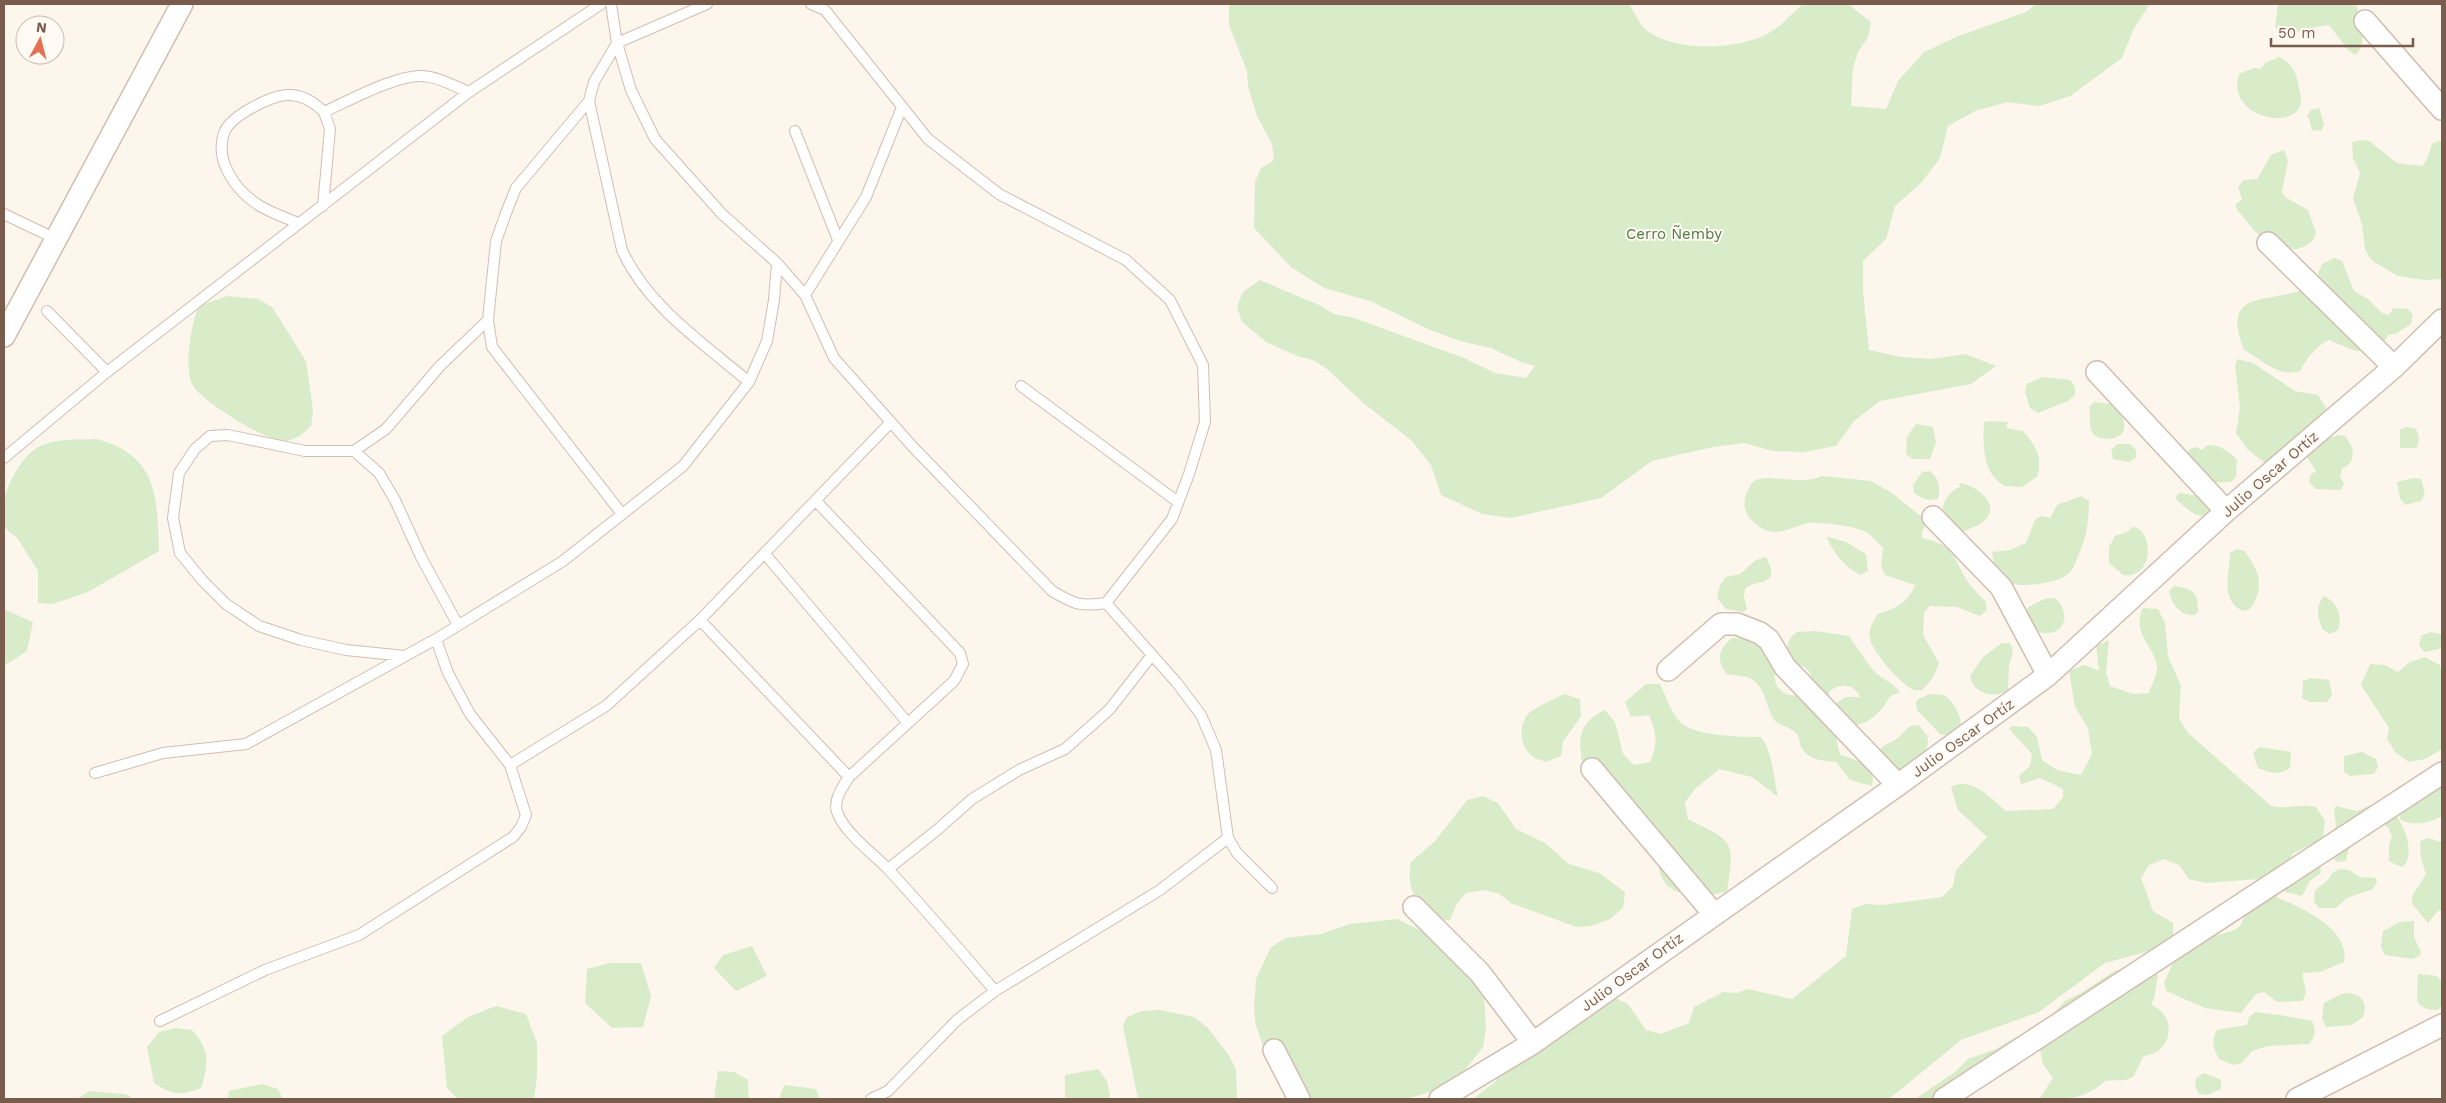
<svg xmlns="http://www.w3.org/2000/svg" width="2446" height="1103" font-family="'Work Sans',sans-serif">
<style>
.green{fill:#d8ecc9}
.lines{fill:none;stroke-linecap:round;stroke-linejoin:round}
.service-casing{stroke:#d1beb0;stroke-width:12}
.minor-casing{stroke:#d1beb0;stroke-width:24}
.service{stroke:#fff;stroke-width:10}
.minor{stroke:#fff;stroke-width:21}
.labels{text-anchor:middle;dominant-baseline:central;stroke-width:4;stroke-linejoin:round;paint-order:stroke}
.park-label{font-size:15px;fill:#537a41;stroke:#fffaf3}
.street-label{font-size:15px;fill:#7a5c4d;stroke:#fffaf3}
</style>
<rect width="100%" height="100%" fill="#fdf6ec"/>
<path class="green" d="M1229 4H1629C1634 11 1638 21 1643 27 1670 54 1746 51 1775 29 1786 22 1793 11 1804 4H1848L1871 22 1868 37 1858 52 1853 68 1851 106 1886 109 1898 81 1924 52 1956 37 2026 12 2036 4H2150L2134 28 2122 58 2070 96 2039 106 2007 102 1975 111 1948 126 1940 158 1921 183 1895 206 1886 239 1863 261V292L1869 350 1901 357 1932 359 1965 354 1996 366 1971 384 1880 401 1854 421 1836 446 1804 452 1773 451 1744 443 1713 447 1652 461 1601 498 1511 518 1482 514 1441 495 1431 465 1412 441 1362 402 1327 369 1313 360 1297 356 1266 342 1242 322 1237 307 1243 292 1260 280 1321 306 1334 314 1354 318 1464 358 1495 373 1526 378 1535 366 1521 362 1491 348 1460 341 1430 330 1370 301 1324 288 1291 267 1254 228 1255 182 1261 168 1274 160 1272 144 1257 116 1248 86 1247 71 1229 25Z
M2278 4H2356C2360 21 2369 39 2356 55L2349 51 2329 25 2304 29 2289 37 2281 33 2275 26Z
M2279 57C2290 62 2296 71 2298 83 2299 90 2303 99 2300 106 2289 132 2225 114 2239 74L2254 68 2261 69 2265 63Z
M2319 108 2324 124 2321 131 2312 130 2308 116 2306 117 2311 110Z
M2361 140 2369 141 2397 163 2422 166 2427 159 2432 144 2438 141 2442 142V279L2424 280 2398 276 2374 262 2369 257 2365 249 2362 225 2353 198 2360 173 2353 158 2352 142Z
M2284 150 2288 161 2282 192 2285 197 2308 210 2316 232C2315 240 2310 244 2303 247 2273 259 2252 228 2236 208V204L2242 199 2238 187 2244 180 2257 179 2271 155Z
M2334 258 2342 261 2354 291 2368 299 2382 313 2389 315 2393 308 2408 309 2413 315 2411 324 2397 333 2389 335 2378 349 2371 353 2353 350 2329 340C2317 345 2306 359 2300 371 2278 378 2262 359 2244 350 2217 282 2279 308 2312 284 2318 279 2318 271 2322 264Z
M227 296 258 299 272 307 306 361 313 410 311 426C303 434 294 442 281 441 264 439 199 400 192 384 184 366 191 323 199 306Z
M2237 359 2253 363 2295 391 2318 395 2326 408V416L2268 465 2247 449 2236 433 2240 407 2235 366Z
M2042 377 2070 380 2075 387V395L2068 401 2038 413 2030 408 2025 392 2027 384Z
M2094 402 2113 404C2146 442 2098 445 2092 432 2089 426 2091 414 2089 407Z
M1992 421 2008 422 2006 428 2023 431C2036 446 2043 457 2037 477L2022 487 2004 486C1982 472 1983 445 1984 422Z
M1916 424 1933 427 1936 443 1930 459H1913L1906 454 1907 437Z
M2406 427 2415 428C2420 434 2420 442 2416 448H2400V430Z
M2338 435 2345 436C2355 448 2357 462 2342 469L2340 476 2344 483 2341 490 2316 489 2309 483 2310 475 2316 471 2307 457 2313 443 2319 447 2323 440Z
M97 439C158 456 157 496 159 551L88 592 53 604 38 603V571L18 539 5 528C5 517 3 503 6 493 12 476 25 451 43 445 60 438 79 440 97 439Z
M2117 444H2130L2136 450V458L2129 462 2113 459 2111 450Z
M2208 445C2220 445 2229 451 2237 460L2236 477 2231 482 2205 483 2187 457 2189 449 2197 447 2201 450Z
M1930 471C1939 479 1941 487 1938 499 1928 501 1922 499 1914 493L1913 485 1922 472Z
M1822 476 1871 481 1892 493 1923 518 1926 524 1922 532V538C1955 545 1952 556 1968 582 1973 589 1980 596 1986 602L1987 610 1980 616 1957 607 1930 606 1924 612 1923 635 1939 663 1933 678 1922 690C1919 690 1916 691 1914 690 1902 686 1872 651 1870 639 1868 630 1873 621 1878 614 1896 608 1908 603 1915 585L1885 575 1881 567 1883 548C1878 543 1874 538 1869 534 1858 526 1823 522 1809 523 1796 525 1782 535 1768 531 1750 524 1738 508 1748 490 1750 487 1751 483 1754 481 1769 472 1798 487 1822 476Z
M2413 478 2421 479 2425 494 2421 501 2405 505 2400 498 2397 482Z
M1959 483C1972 484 1998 500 1988 516 1983 525 1971 528 1962 532L1943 518C1941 503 1947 493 1961 486Z
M2180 493 2199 496 2207 506 2208 514C2196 520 2184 506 2176 499L2177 495Z
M2081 496 2089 501C2088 527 2087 537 2076 561 2074 566 2073 570 2068 574 2058 583 2020 589 2008 582 1997 576 1993 563 1992 552L2010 550 2026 543 2035 520 2041 516 2050 518 2057 505Z
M2132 527C2153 527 2156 579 2123 575L2109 563V547L2115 536 2127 532Z
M1829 537 1846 542 1866 554 1868 571 1860 575C1844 566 1835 555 1827 538Z
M2237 549 2245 551C2259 573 2266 585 2250 609L2242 611C2219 598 2230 574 2230 553Z
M1766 557 1771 568V576C1765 585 1753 581 1745 589L1744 597 1747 609 1743 612 1726 609 1717 598 1720 585 1726 577 1740 574 1756 560Z
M2174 586C2194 589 2198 592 2198 612L2195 615C2180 616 2172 605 2169 591Z
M2324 596C2337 602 2343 616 2338 630L2330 634 2323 630C2317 617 2315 607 2324 596Z
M2047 598H2055C2068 609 2069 631 2048 633 2042 634 2034 631 2028 630L2025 614 2028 607Z
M2143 608 2158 609 2165 623 2168 656 2181 686 2179 718 2187 732 2271 806C2289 810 2299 803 2316 807L2325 821 2323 838 2294 853 2273 878 2206 883 2189 879 2179 865 2164 859 2149 865 2141 878 2153 911 2173 923V940L2168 946 2105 963 2039 1012 1961 1040 1889 1099H1473L1496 1081 1499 1071 1614 997 1628 1004 1646 1030 1661 1034 1689 1023 1694 1007 1723 992 1738 993 1747 989 1792 999 1846 956 1852 909 1866 904 1882 905 1942 897 1953 886 1956 870 1987 837 1958 810 1951 787C1972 776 1991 799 2006 811L2053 809 2063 797V789L2040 778 2021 784 2019 776 2030 766 2032 754 2009 729 2012 726 2028 727 2037 737 2042 760 2057 770 2081 775 2092 754 2088 728 2075 707 2069 671 2084 665 2099 671 2096 646 2109 640 2106 672 2110 686 2133 694 2149 693C2151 685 2158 674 2157 666 2154 645 2131 634 2143 608Z
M4 609 33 622 27 651 4 666Z
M1815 631 1849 636C1857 647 1864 659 1872 669 1879 678 1891 681 1900 692L1889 697C1885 709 1868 725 1854 725L1836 707 1837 703 1845 697H1860C1854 683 1839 683 1829 692 1829 705 1832 711 1835 723 1837 735 1836 745 1841 755 1858 761 1877 764 1872 786L1850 780 1836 762C1823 761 1808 760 1801 747 1799 742 1800 737 1796 733 1789 726 1778 727 1773 718 1766 705 1766 690 1753 680 1747 675 1735 676 1727 674 1715 659 1719 649 1732 638 1749 637 1770 647 1775 665 1776 670 1774 675 1775 680 1778 696 1794 696 1806 696L1812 681 1810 673 1805 667 1797 665 1784 653 1791 637 1797 632Z
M2430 632 2442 634V646L2439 649 2424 652 2419 645 2421 636Z
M2002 643H2010L2013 651 2009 666 2008 690C1993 700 1973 693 1970 676L1983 657Z
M2425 657 2440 665 2442 676V749L2425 759 2409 762 2396 753 2387 739 2389 728 2361 685 2370 664 2385 665 2398 672 2410 662Z
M2311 678 2329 680 2332 695 2327 702H2310L2302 698 2303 681Z
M1646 684H1660C1666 696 1672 717 1684 725 1700 736 1742 737 1761 737 1773 753 1773 776 1778 797L1752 777 1719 769 1694 790 1685 803 1688 819C1734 842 1735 840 1727 891 1710 897 1674 900 1663 880 1658 871 1657 860 1656 850L1582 762C1578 735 1580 722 1605 710L1615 722 1623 754 1634 765 1650 762C1658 743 1657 735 1649 715L1631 717 1625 702Z
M1565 694 1580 699 1581 716 1563 742 1561 756 1546 762C1542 760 1535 759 1532 756 1520 747 1518 726 1528 714 1531 710 1559 696 1565 694Z
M1930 694C1934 694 1939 694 1943 695 1952 698 1962 717 1961 726L1953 735H1941L1917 710 1916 702 1918 699Z
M1916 725H1919L1927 735C1931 749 1922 757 1910 762L1907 769 1899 773 1882 761 1880 749C1886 743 1893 742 1899 737 1905 732 1906 726 1916 725Z
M2259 747 2291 752 2290 768C2278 776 2271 773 2258 768L2253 753Z
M2362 752 2376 759 2378 767 2374 774 2350 776 2344 772V756Z
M2442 769V816C2430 823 2412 827 2400 819L2399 810Z
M1483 796 1498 803 1516 829 1545 843 1569 864 1599 873 1625 892 1623 908 1610 919 1592 926 1576 927 1511 903 1498 893 1483 890 1466 893 1456 905 1450 920 1433 921C1415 904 1406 886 1411 862L1435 841 1467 800Z
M2371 805C2378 807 2389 808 2394 813 2405 826 2414 850 2405 865L2401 867 2389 861V844L2392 837 2389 829 2382 822 2375 825 2369 836C2353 840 2349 844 2346 861L2337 862 2330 855 2336 825 2334 809 2336 806 2357 811Z
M2427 838 2442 842V910L2438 911 2428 923 2412 904V896L2426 874 2421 859 2420 842Z
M2320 861 2321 873 2310 881 2302 896 2285 892 2283 884Z
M2340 869 2349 870 2360 877 2376 878 2377 882 2373 889 2347 898 2336 908H2319L2314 902 2315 890 2328 880 2332 873Z
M2265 893C2292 903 2351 926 2344 962L2320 972 2303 973C2302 985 2310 990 2302 1001L2277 1002 2264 992 2256 994 2241 1013 2205 1008 2166 991 2164 983 2175 959 2194 942 2235 930 2241 925 2249 903Z
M1397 919 1446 943 1484 995 1486 1029 1483 1047 1462 1074 1451 1085 1407 1099H1300L1273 1074 1256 1026 1254 1011 1256 979 1271 947 1286 938 1321 934 1350 924Z
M2414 921V937L2421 952 2420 956 2412 959 2385 955 2381 947 2383 931 2400 922Z
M752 946 767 976 736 991 714 968 723 955Z
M610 963H641L651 996 643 1027 612 1028 585 1003 587 969Z
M2154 969 2158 976 2154 998 2151 1005C2178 1015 2173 1053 2144 1056 2140 1062 2138 1068 2135 1074 2130 1083 2114 1079 2105 1081 2085 1100 2066 1099 2039 1099L2053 1078 2043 1064 2036 1032 2065 1001 2081 993 2116 970Z
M2418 974 2437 976 2442 981V1005L2438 1010C2430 1010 2421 1009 2417 1001Z
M2349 993C2363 995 2368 1004 2363 1017L2352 1025 2326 1027 2322 1019 2324 1003 2341 994Z
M496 1006 526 1014 537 1043V1075L534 1099H458L447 1088 442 1036 468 1017Z
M1160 1010 1194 1017 1207 1027 1228 1054 1236 1069 1237 1099H1138L1123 1026 1126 1018 1141 1011Z
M2255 1012 2280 1015 2312 1021C2316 1031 2316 1036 2309 1044L2268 1046 2252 1051 2242 1063 2234 1065 2219 1059C2214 1049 2210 1041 2217 1030L2247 1025 2249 1017Z
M176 1028 192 1030C210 1050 209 1063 201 1088 180 1096 173 1095 154 1083L147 1047 159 1032Z
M2016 1037 2023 1040V1056L2013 1070 1996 1075 1961 1099H1915L1955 1072 1968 1059 1996 1049Z
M1098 1069 1107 1081 1110 1096 1107 1099H1065V1075Z
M718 1071 734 1072 748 1080 749 1099H714Z
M2204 1073 2221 1080V1089L2207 1095 2199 1094 2195 1086 2196 1078Z
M262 1084 278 1089 283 1099H228L229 1091Z
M784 1085 816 1089 820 1099H779Z
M89 1091 125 1094 134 1099H77Z"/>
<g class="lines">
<defs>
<path id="service" d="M611 4 617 43 631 90 655 139 722 214 777 263 805 295 834 358 913 447 1052 591C1074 604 1080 607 1106 603L1172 519 1189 474 1205 422 1203 365 1170 300 1126 260 999 194 928 139 825 10 811 4
M707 4 617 43 594 82 589 101 622 250C647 306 703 343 749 382
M589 101 516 188 506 213 496 241 488 320 492 347 622 514
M795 131 838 240
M323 206 330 129 324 112
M4 214 56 239
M298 223C286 218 272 213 260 206 237 192 214 162 224 133 230 116 270 96 287 95 302 94 314 102 324 112 348 101 396 75 422 76 439 77 454 86 469 92L601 4
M805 295 866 197 902 107
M47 311 107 372
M1021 386 1178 502
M354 451 379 473 395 500 421 557 458 625
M4 458 107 372 469 92
M816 501 960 653 963 664 954 681 849 777C843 786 833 800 837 812 846 835 872 852 888 869 925 909 960 950 995 991
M765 554 907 722
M1106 603 1177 683 1201 715 1216 750 1228 838 1237 853 1272 888
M700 620 849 777
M405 656 346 650 301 640 259 626 226 604 202 580 180 553 173 518 179 473 195 449 210 436 228 435 305 451H354L386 429 440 366 488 320
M510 765 606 706 700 620 891 422
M95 773 163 753 246 744 436 639 563 561 683 466 749 382 767 341 774 300 777 263
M888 869 937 830 972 799 1019 770 1065 749 1109 710 1152 655
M160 1021 265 970 359 935 513 837 521 827 526 815 510 765 470 714 448 673 436 639
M871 1099 888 1091 957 1020 995 991 1160 890 1228 838"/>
<path id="minor" d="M2365 21 2442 109
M2268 243 2394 367
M4 336 182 4
M2097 372 2226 511
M1933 517 2001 587 2048 675
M1668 670 1721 624H1737L1760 633 1769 640 1785 667 1898 785
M1592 769 1714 914
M1414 907 1480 973 1533 1043
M1274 1050 1299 1099
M1440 1099 1533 1043 1898 785 2048 675 2226 511 2394 367 2442 320
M1944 1099 2442 773
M2297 1099 2442 1025"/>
</defs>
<use href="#service" class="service-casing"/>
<use href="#minor" class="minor-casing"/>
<use href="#service" class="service"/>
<use href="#minor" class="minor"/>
</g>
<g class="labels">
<g class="park-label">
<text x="1674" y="234">Cerro Ñemby</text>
</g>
<g class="street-label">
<text transform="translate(2270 474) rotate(-41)">Julio Oscar Ortíz</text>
<text transform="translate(1963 738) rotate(-36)">Julio Oscar Ortíz</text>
<text transform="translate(1632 972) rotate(-36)">Julio Oscar Ortíz</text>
</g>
</g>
<rect width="2446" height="1103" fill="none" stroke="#7a5c4d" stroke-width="10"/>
<g transform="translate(40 40) rotate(7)"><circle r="24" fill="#fffaf3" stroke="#cabbb1"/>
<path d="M0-4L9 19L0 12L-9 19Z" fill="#e76f51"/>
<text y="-8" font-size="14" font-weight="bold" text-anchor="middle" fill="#7a5c4d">N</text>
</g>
<path d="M2271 38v8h142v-8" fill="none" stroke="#7a5c4d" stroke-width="2.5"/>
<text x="2278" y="38" font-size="15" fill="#7a5c4d" stroke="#fffaf3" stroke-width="4" paint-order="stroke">50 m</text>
</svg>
